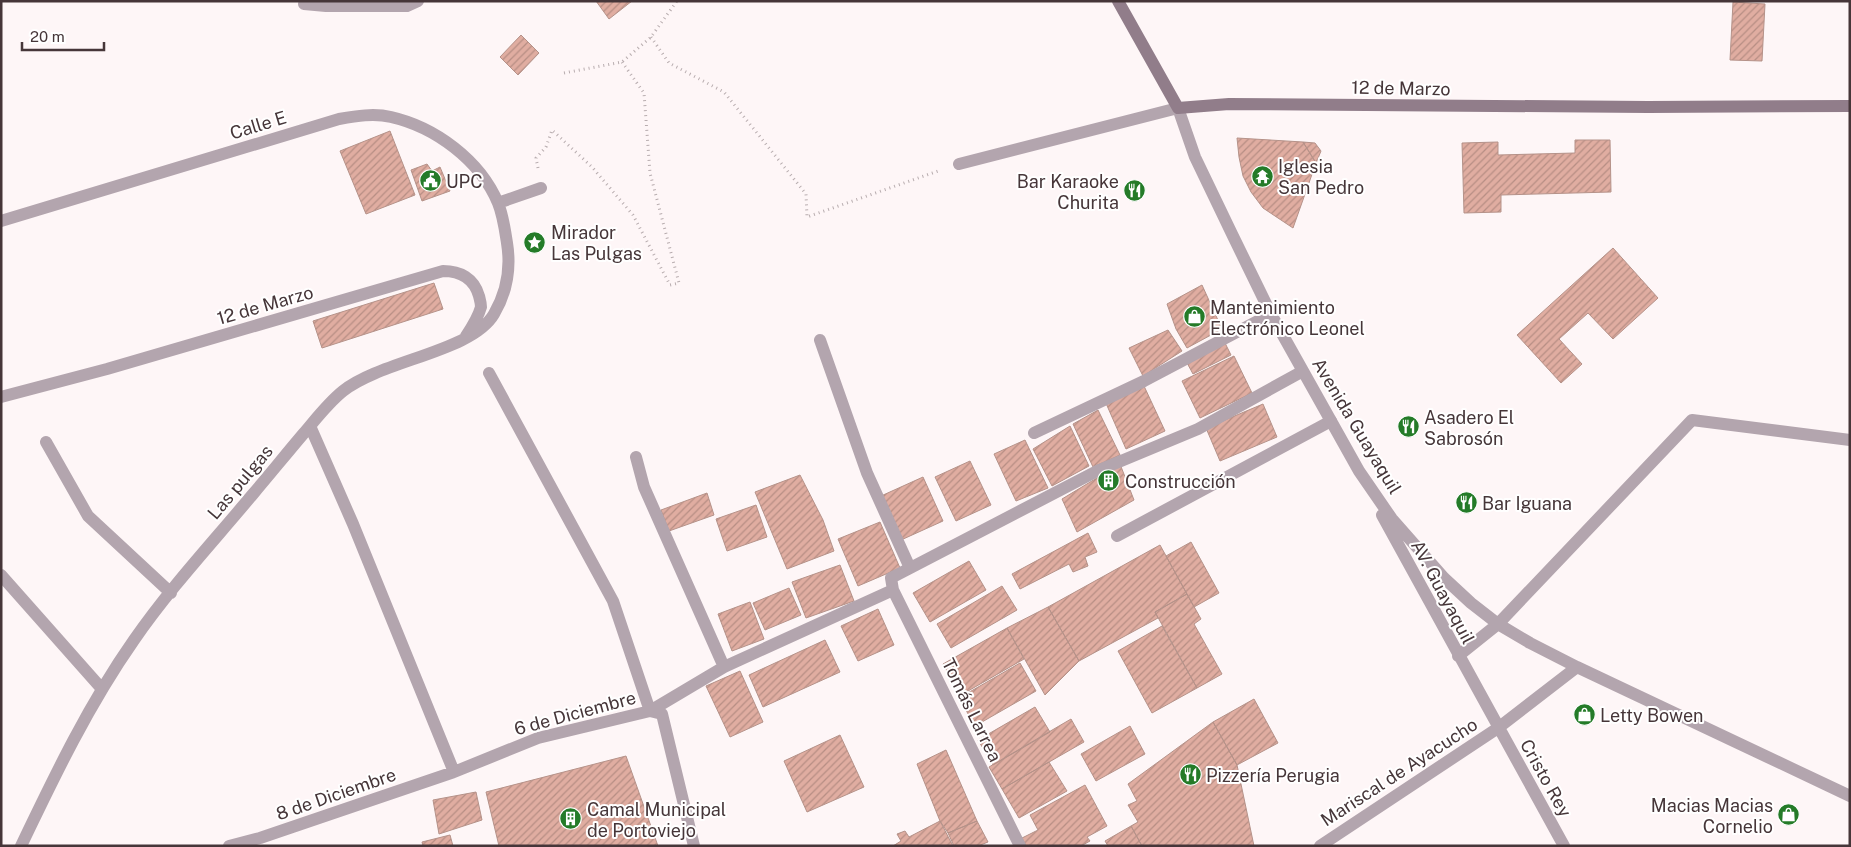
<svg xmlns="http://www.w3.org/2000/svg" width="1851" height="847" font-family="'Public Sans',sans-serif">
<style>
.building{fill:url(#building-hatch);stroke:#b59289}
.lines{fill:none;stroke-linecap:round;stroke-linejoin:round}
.path{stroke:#b8adaf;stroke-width:3;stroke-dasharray:1 4;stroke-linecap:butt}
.lane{stroke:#b3a5ae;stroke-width:12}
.street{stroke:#b3a5ae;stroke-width:12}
.secondary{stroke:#917d8a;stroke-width:12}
.labels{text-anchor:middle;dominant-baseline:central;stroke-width:4;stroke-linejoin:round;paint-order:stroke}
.street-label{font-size:18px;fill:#463639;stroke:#fff}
.poi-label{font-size:18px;fill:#463639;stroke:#fff;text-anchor:start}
</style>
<defs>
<pattern id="building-hatch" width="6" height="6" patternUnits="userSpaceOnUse" patternTransform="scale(1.25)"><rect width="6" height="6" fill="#e0ada1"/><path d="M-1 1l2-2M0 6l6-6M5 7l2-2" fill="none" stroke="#b78e84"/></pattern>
</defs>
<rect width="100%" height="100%" fill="#fef6f7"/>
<path class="building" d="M596 1H632L609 19Z
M1733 2 1765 4 1762 61 1730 60Z
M521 35 539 53 518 75 500 57Z
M390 131 415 195 366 214 340 151Z
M1237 138 1303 142 1316 163 1293 228 1263 208 1251 192 1243 176 1239 157Z
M1575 140H1610L1611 192 1501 195V212L1464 213 1462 143 1498 142V155L1575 153Z
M1303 142 1315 143 1321 151 1316 163Z
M427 164 432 171 440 167 450 191 422 201 411 170Z
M1613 248 1658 298 1613 339 1588 313 1559 339 1582 364 1561 383 1517 335Z
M434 283 443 309 322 348 313 321Z
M1202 285 1222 329 1187 348 1176 329 1167 304Z
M1168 330 1182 351 1143 376 1129 348Z
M1224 341 1231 355 1193 374 1186 361Z
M1234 356 1252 393 1200 418 1182 381Z
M1144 386 1165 431 1126 449 1105 401Z
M1263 404 1277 437 1220 461 1206 428Z
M1098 410 1120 455 1093 467 1073 424Z
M1070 426 1089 466 1052 486 1033 449Z
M1025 440 1048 488 1016 501 994 454Z
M970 461 991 505 956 521 935 477Z
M1120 464 1134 500 1077 532 1062 499Z
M800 475 823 520 834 551 787 569 755 492Z
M923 477 943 521 901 540 881 496Z
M707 493 714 515 669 531 661 510Z
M756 505 767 537 727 551 716 519Z
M880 522 900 568 858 586 838 539Z
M1088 533 1097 552 1085 557 1088 566 1073 572 1069 564 1020 589 1012 574Z
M1191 542 1219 593 1194 607 1166 556Z
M1160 545 1187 594 1155 612 1158 618 1079 661 1048 607Z
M969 561 986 590 930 622 913 593Z
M840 565 854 601 806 618 792 582Z
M1002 586 1017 610 951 648 937 624Z
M789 588 801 615 765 630 753 603Z
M1187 594 1201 619 1194 624 1222 674 1197 688 1155 612Z
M750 602 764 639 732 651 718 614Z
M1048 607 1079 661 1045 695 1007 628Z
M878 609 894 645 858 661 841 626Z
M1162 626 1197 688 1152 713 1118 651Z
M1007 628 1024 659 961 695 943 664Z
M825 640 840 672 763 707 749 675Z
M1020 663 1036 691 975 726 959 698Z
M740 671 763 722 730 737 706 686Z
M1254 699 1278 743 1237 765 1213 722Z
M1035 707 1050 732 993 765 978 740Z
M1071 719 1084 742 1002 789 989 767Z
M1213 722 1237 765 1254 846H1142L1131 826 1138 822 1128 805 1137 801 1128 784Z
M1130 726 1145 754 1096 781 1081 754Z
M840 735 864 787 807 812 784 761Z
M946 750 977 821 948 833 940 821 917 764Z
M626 756 658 846H499L486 792Z
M1049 762 1067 791 1019 818 1002 789Z
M1085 785 1107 826 1087 837 1090 841 1081 846H1026L1022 838 1038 830 1030 815Z
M476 792 482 820 439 834 433 800Z
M940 821 953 846H893L901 841 897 834 905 831 909 837Z
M977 821 988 842 978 846H954L948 833Z
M1131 826 1142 846H1108L1105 841Z
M450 835 453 846H423L422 842Z"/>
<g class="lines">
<path class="path" d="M651 37 669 63 724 92 806 194 807 217 941 170
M564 73 622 62 651 37 677 1
M538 168 536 158 546 147 552 130 592 167 633 215 670 285 679 283 650 173 644 93 622 62"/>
<path class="lane" d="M1117 536 1331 421"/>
<path class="street" d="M304 4 326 6H407L418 1
M959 164 1178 108 1195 157 1232 234 1271 314 1331 421 1359 471 1392 519 1444 578 1471 603 1498 624 1530 643 1577 667 1850 796
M498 203 541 188
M1 221 339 119C356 116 374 113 391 117 435 127 480 160 498 203 503 215 505 230 507 243 511 268 507 292 494 314 472 352 382 360 343 391 328 403 316 419 304 433 287 453 270 474 253 494 213 542 170 588 134 640 89 704 55 775 21 846
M820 340 867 473 910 568
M489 373 613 601 650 711
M1 397 107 369 443 271C460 271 474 278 479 296 480 300 481 303 481 307 478 318 472 327 466 336
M310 426 353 524 454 772
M1034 433 1144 381 1271 314
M46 442 88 516 171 593
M636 457 644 487 724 667
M1382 515 1564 846
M1 575 102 689
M1458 656 1498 624 1692 420 1850 440
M650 711 662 714 694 846
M229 846 260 838 454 772 538 738 650 711 724 667 893 590
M1020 846 893 590 891 578 1097 471 1198 429 1303 371
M1320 846 1498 728 1577 667"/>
<path class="secondary" d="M1118 1 1178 108 1229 104 1648 107 1850 106"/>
</g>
<defs>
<symbol id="temple-disc" viewBox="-11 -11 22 22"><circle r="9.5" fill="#247b28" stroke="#fff"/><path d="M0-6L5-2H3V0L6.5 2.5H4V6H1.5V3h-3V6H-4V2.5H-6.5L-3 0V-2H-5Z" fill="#fff"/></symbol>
<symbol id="civic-disc" viewBox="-11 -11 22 22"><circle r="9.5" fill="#247b28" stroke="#fff"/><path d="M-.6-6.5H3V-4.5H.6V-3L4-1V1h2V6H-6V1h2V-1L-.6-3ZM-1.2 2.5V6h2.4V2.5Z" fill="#fff"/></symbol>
<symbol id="restaurant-disc" viewBox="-11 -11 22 22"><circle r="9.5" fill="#247b28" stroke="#fff"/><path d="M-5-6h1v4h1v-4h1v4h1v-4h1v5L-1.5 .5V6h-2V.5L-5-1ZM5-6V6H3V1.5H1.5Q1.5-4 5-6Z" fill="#fff"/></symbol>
<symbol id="sight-disc" viewBox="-11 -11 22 22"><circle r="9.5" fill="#247b28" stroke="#fff"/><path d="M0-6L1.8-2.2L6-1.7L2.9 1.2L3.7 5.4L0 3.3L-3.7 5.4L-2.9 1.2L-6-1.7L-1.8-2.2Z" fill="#fff"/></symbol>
<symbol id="shop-disc" viewBox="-11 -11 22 22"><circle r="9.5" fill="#247b28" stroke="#fff"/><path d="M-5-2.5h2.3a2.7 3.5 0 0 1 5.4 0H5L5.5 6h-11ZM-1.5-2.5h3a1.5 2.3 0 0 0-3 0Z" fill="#fff"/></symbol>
<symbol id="building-disc" viewBox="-11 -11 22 22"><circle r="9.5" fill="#247b28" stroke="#fff"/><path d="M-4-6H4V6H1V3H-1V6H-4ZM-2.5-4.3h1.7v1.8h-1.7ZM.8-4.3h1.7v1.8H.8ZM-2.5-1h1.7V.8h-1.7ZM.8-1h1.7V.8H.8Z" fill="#fff"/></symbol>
</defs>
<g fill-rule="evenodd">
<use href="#temple-disc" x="1250" y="164" width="25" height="25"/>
<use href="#civic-disc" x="418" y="168" width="25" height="25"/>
<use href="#restaurant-disc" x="1122" y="178" width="25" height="25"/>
<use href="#sight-disc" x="522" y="230" width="25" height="25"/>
<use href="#shop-disc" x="1182" y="304" width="25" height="25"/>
<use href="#restaurant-disc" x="1396" y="414" width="25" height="25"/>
<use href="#building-disc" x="1096" y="468" width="25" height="25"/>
<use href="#restaurant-disc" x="1454" y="490" width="25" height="25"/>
<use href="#shop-disc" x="1572" y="702" width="25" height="25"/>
<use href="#restaurant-disc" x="1178" y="762" width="25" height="25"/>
<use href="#shop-disc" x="1776" y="802" width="25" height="25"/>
<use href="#building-disc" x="558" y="806" width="25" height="25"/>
</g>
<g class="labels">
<g class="street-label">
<text transform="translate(1401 88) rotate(1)">12 de Marzo</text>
<text transform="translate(258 125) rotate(-17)">Calle E</text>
<text transform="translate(265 305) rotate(-16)">12 de Marzo</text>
<text transform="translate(1357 426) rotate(59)">Avenida Guayaquil</text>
<text transform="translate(240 482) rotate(-50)">Las pulgas</text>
<text transform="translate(1443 592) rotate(62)">AV. Guayaquil</text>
<text transform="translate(972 710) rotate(64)">Tomás Larrea</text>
<text transform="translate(575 713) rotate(-15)">6 de Diciembre</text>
<text transform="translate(1399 772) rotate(-33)">Mariscal de Ayacucho</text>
<text transform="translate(1546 778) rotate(61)">Cristo Rey</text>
<text transform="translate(336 794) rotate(-19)">8 de Diciembre</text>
</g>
<g class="poi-label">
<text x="1278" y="166">Iglesia<tspan x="1278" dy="21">San Pedro</tspan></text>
<text x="446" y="181">UPC</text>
<text x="1119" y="181" text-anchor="end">Bar Karaoke<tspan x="1119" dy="21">Churita</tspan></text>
<text x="551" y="232">Mirador<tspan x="551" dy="21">Las Pulgas</tspan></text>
<text x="1210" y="307">Mantenimiento<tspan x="1210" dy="21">Electrónico Leonel</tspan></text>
<text x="1424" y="417">Asadero El<tspan x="1424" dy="21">Sabrosón</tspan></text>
<text x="1125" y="481">Construcción</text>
<text x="1482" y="503">Bar Iguana</text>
<text x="1600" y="715">Letty Bowen</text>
<text x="1206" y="775">Pizzería Perugia</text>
<text x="1773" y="805" text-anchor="end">Macias Macias<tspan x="1773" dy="21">Cornelio</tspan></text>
<text x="587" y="809">Camal Municipal<tspan x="587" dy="21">de Portoviejo</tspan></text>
</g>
</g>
<rect width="1851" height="847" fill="none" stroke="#463639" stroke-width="5"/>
<path d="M22 42v8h82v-8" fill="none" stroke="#463639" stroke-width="2.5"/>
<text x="30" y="42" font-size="15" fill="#463639" stroke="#ffffff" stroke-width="4" paint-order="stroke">20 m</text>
</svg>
